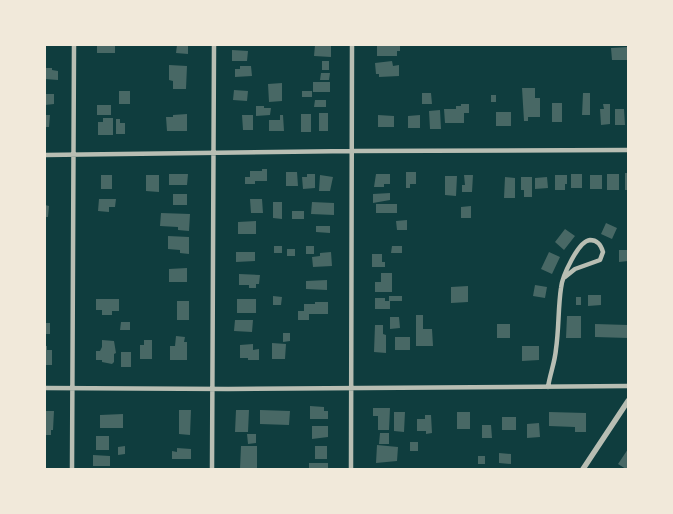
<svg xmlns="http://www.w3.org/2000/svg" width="673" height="514" font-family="'Crimson Pro',serif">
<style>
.building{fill:#486865}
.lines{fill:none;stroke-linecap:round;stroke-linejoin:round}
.minor{stroke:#b8beb3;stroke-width:4.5}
.tertiary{stroke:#b8beb3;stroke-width:5.5}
</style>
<rect width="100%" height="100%" fill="#0f3d3e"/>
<path class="building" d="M97 45H115V53H97Z
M177 45H188V54L176 53Z
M315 45H331V57L314 56Z
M377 45H400V51H397V56H377Z
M628 47V60H612L611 48Z
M232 50 248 51 247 61H232Z
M322 61H329V70H322Z
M392 61 393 66 399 65V76L379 77V74H376L375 63Z
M169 65 187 66 186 89H173V81L169 80Z
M240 66H251L252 76 235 77V69H240Z
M45 68H52V70L58 71V80L45 79Z
M321 73H330L329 80H320Z
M313 82H330V92H313Z
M282 83V101L269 102 268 84Z
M522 88H535V98H540V117H528V121H524Z
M234 90 248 91 247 101 233 100Z
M119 91H130V104H119Z
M302 91H312V97H302Z
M422 93H431L432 104H422Z
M583 93H590V115H582Z
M45 94H54V104L45 105Z
M491 95H496V102H491Z
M315 100H326V107H314Z
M552 103H562V122H552Z
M461 104H469V113H464V123H445L444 109H456V106H461Z
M603 104H610V124L601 125 600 109H604Z
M97 105H111V115H97Z
M256 106H264V108H271L270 115 256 116Z
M615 109H624L625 125H615Z
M440 110 441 129H430L429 111Z
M496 112H511V126H496Z
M319 113H328V131H319Z
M187 114V131H167L166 117H173V115Z
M301 114H311V132H301Z
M45 115H50L49 127H45Z
M242 115H253V130H243Z
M280 115H283L284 131H269V120H280Z
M378 115 394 116V127H378Z
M420 115V128H408V116Z
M103 118H113V135H98V122H103Z
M116 119H120V123H125V134H116Z
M262 169H267V181H255V184H245V177H250V171H262Z
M286 172H297L298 186H286Z
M406 172H416V184H410V188H406Z
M625 173H628V190H625Z
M169 174H188L187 185H169Z
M307 174H315V188L303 189 302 177H307Z
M376 174H390V184H384V187H374Z
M571 174H582V188H571Z
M607 174H619V190H607Z
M101 175H112V189H101Z
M146 175H159V192L146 191Z
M320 175 333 177 330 191H319Z
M464 175H473L472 192H462V185H465Z
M555 175H567V184H565V190H555Z
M590 175H602V189H590Z
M445 176H457L456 196 445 195Z
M505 177 515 178V198H504Z
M521 177H532V197H524V190H521Z
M547 177 548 188 535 189V178Z
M390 193V200L373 203V194Z
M173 194H187V205H173Z
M99 199H116L115 207H109V212L98 211Z
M250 199H262L263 213H251Z
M273 202H282V219L273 218Z
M312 202 334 203V215L311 214Z
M376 204H397V213H376Z
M45 205 49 206 48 217H45Z
M471 206V218H461V207Z
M292 211H304V219H292Z
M161 213 190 214 189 231 178 230V227L160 226Z
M407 220V230H397L396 221Z
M256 221V234H238V222Z
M606 223 617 228 612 239 601 234Z
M316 226H330V233L316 232Z
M565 229 575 236 564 250 555 242Z
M168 236 189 237V254L180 253V250L168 249Z
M274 246H282V253H274Z
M306 246H314V254H306Z
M392 246H402V253H391Z
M287 249H295V256H287Z
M619 250H628V261L619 262Z
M236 252H255V261L236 262Z
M331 252 332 266 313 267 312 257 320 256V253Z
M549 252 560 257 552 274 541 269Z
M372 254H382V262H385V267H372Z
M187 268V282H169V269Z
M381 273H392V292H375V282H381Z
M239 274 260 275 259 284H256V288H249V285H239Z
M327 280V290L306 289V281Z
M535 285 547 287 545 298 533 296Z
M468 286V302L451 303V287Z
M588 295H601V305L588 306Z
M273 296 282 297 281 305H273Z
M389 296H402V301H389Z
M576 297H581V305H576Z
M375 298H385V301H390V309H375Z
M96 299H119V311H112V315H102V310H96Z
M237 299H256V313H237Z
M177 301H189V320H177Z
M315 302H328V314H309V320H298V311H304V304H315Z
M416 315H423V329H432L433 346H416Z
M567 316H581V338H566Z
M390 317H399L400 328 390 329Z
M235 320H253L252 332 234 331Z
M121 322H130V330H120Z
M45 323H50V334H45Z
M497 324H510V338H497Z
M595 324 628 325V338L595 337Z
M375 325H383V334L386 335V353L374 352Z
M283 333H290V341L283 342Z
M176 336 185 337 184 342H187V360H170V346H175Z
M395 337H410V350H395Z
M102 340 114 341 116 353 114 354V362L112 364 102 362V360H96V351H100L102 347Z
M144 340H152V359H140V345H144Z
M272 343 286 344 285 359H272Z
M253 344V350L259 349V360H248V358H240V345Z
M45 346H47V350H52V365H45Z
M522 346H539V360L522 361Z
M121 352H131V367H121Z
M310 406 324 407V411H328V419H310Z
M373 408H390L389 430H378V416H373Z
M179 410H191L190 435 179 434Z
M236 410H249L248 432H235Z
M260 410 290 411 289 425 260 424Z
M45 411H54L53 430H51V435H45Z
M394 412H405L404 432 394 431Z
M457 412H470V429H457Z
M549 412 586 413V432H575V427L549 426Z
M123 414V428H100V415Z
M425 415H431L432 433 426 434V431H417V419H425Z
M502 417H516V430H502Z
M539 423 540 437 527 438V424Z
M482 425H491L492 438H482Z
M312 426H328V437L312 439Z
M380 433H389V444H379Z
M247 434H256V443L248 444Z
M96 436H109V450H96Z
M410 442H418V451H410Z
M377 445 398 447 397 461 376 463Z
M125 446V454L118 455V447Z
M241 446H257V469H240Z
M315 446H327V459H315Z
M177 448 191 449V459H172V451L177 452Z
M628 449V469H626L618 464Z
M499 453 511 454V464L499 463Z
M93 455 110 456V466H93Z
M478 456H485V464H478Z
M309 463H328V469H309Z"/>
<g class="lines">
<path class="minor" d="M45 155 352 151 628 150
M548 387C550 374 555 362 556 349 559 329 558 308 561 288 562 277 578 241 590 240 598 240 601 245 603 252L600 260 575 269 565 277
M45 388 228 389 628 386
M72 469 74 45
M212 469 214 45
M351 469 352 45"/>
<path class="tertiary" d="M583 469 628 401"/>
</g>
<rect width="673" height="514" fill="none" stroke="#f1e9da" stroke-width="92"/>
</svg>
